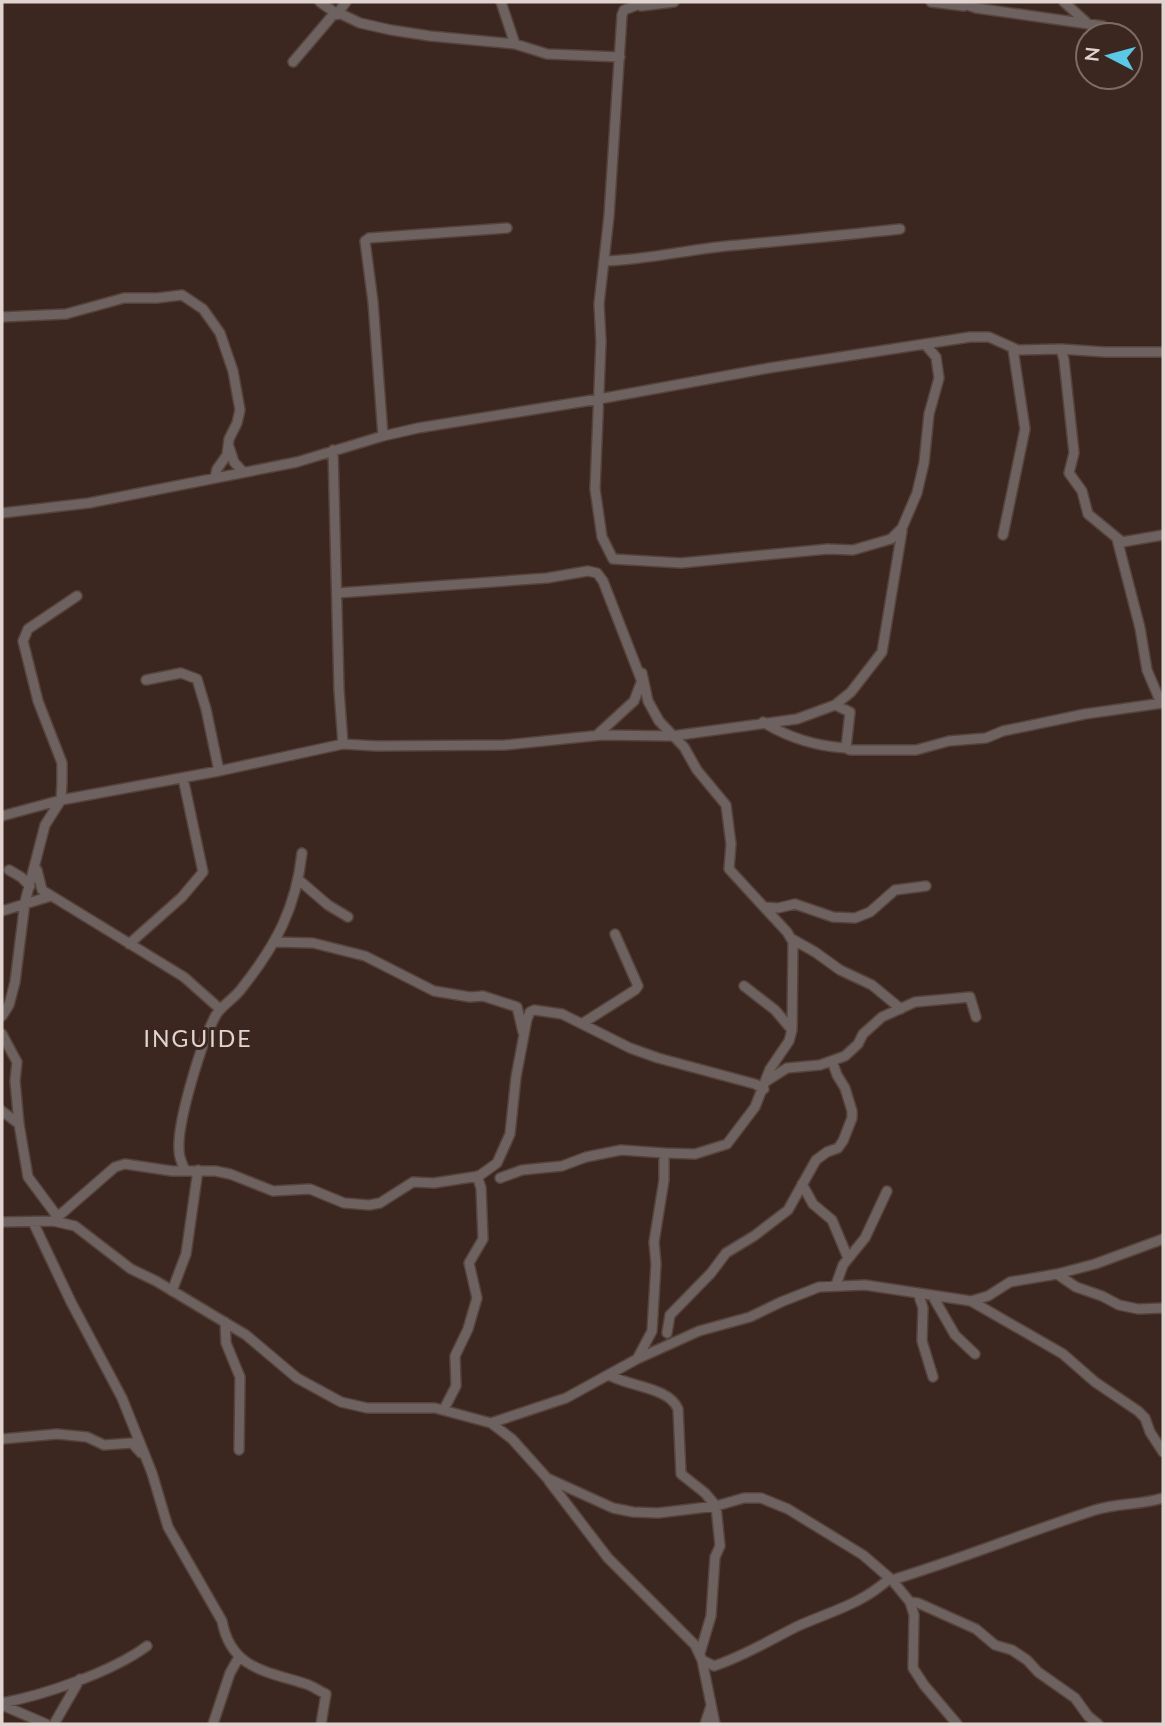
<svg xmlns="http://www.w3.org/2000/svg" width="1165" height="1726" font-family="Lato,sans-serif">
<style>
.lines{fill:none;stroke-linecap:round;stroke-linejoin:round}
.minor-casing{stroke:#56433c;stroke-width:12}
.minor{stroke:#6d625f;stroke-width:9}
.labels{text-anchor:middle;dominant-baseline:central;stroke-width:6;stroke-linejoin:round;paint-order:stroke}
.neighbourhood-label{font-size:23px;letter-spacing:2px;fill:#e1d3cf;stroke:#3b2720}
</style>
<rect width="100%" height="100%" fill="#3b2720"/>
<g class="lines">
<defs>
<path id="minor" d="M320 2 337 14 346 2
M501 2 515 44
M645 2 624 10 622 15 609 216 599 304 601 341 595 489 602 537 613 559 681 563 828 549 853 550 891 539 902 528 917 493 924 463 929 414 939 378 936 357 925 344
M931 2 964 6
M959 2 976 8 1103 26
M1064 2 1086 22
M641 6 674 2
M293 62 333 15 341 14 360 23 391 30 430 36 515 44 547 54 620 57
M604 261C650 260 693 248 738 245 792 240 846 235 900 229
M2 317 66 314 124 298H157L182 295 203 309 220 333 233 371 240 410 237 423 229 439 227 455 217 469 215 477
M1061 349 1064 360 1074 453 1069 473 1082 491 1088 514 1122 542 1163 535
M383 436 373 302 365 241 369 238 507 228
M229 447 234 462 243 472
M2 513 89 503 297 462 383 436 418 428 599 399 769 368 970 337H989L1018 350 1061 349 1105 352H1163
M1003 535 1025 429 1013 349
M1117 539 1140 628 1147 670 1161 703
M337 593 547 578 588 571 597 573 603 581 641 679
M642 673 648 701 659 721 684 747 697 770 726 805 731 844 729 869 787 932 793 942 792 1030 789 1041 770 1069 755 1107 727 1144 695 1154 664 1153
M146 680 181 673 197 679 206 709 219 771
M835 705 851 692 882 652 902 531
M763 722C789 738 815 746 846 748
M597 735 634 701 641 683
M343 744 376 746 505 745 602 735 672 736 797 719 835 705 850 712 846 748 850 750H916L949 741 986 738 1003 731 1085 714 1163 703
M2 816 61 800 219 771 343 744 339 690 333 450
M9 870 21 877 30 886
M37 870 42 890 184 977 220 1009
M299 880 328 905 348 917
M764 907 778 908 795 904 833 917 855 918 870 912 895 890 926 886
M2 911 51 896
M792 939 815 952 840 970 872 985 901 1009
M274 942 313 943 365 956 434 991 470 997 483 996 517 1007 523 1032
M129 944 182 897 203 872 183 778
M744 986 775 1010 792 1030
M2 1016 9 1005 15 982 25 902 45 825 61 800 62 782V763L38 701 23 641 28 629 77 596
M583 1023 635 990 638 986 615 934
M2 1034 17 1062 15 1081 19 1124
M765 1082 787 1068 820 1065 845 1056 858 1044 863 1034 882 1017 915 1002 970 997 976 1017
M2 1111 19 1124 28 1177 57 1216
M185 1170C182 1164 179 1157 179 1150 177 1122 202 1040 216 1015 221 1006 235 998 242 988 276 945 296 908 302 853
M500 1178 522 1170 562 1166 586 1157 621 1150 664 1153V1180L654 1242 656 1264 652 1331 637 1359
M802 1184 813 1204 832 1220 848 1258
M53 1221 115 1167 125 1164 172 1171H215L230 1174 273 1191 310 1189 344 1203 369 1205 380 1203 413 1182 434 1183 479 1176 497 1163 510 1134 516 1077 527 1019 530 1012 534 1010 562 1014 630 1048 658 1058 755 1084 764 1089
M2 1222 53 1221 75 1226 131 1269 156 1281 246 1335 297 1378 341 1402 367 1408H435L491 1423 566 1398 637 1359 699 1331 750 1317 781 1302 819 1287 865 1285 971 1301 988 1296 1010 1282 1057 1274 1076 1287 1102 1296 1119 1305 1138 1309 1163 1308
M33 1222 71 1302 122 1398 152 1473 168 1527 222 1621C231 1669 266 1671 306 1684 313 1686 319 1691 326 1694L321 1724
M1057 1274 1095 1264 1163 1239
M836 1285 843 1265 865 1238 887 1191
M172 1291 186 1254 198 1170
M918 1293 923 1308 922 1341 933 1377
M932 1295 955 1335 975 1354
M971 1301 1063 1354 1095 1382 1138 1411 1145 1418 1150 1432 1163 1452
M225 1322 226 1343 240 1377 239 1450
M667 1333 670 1315 711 1273 726 1253 754 1236 788 1210 816 1160 827 1152 838 1148 843 1141 852 1118V1111L845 1088 837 1075 832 1061
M609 1375C630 1387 669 1387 678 1409L681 1474 705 1493 716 1506 720 1546 715 1557 711 1616 700 1653
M444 1409 456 1386 455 1356 468 1329 477 1298 469 1263 483 1239 481 1188 477 1176
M491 1423 512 1439 547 1478 613 1508 633 1512 658 1513 716 1506 744 1498H761L788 1509 863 1555 892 1580 910 1602 914 1615 913 1668 924 1685 957 1724
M2 1439 57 1434 87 1437 104 1445 132 1443 141 1453
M549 1481 608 1558 695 1645 702 1660 715 1724
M892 1580C961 1559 1027 1532 1095 1510 1117 1503 1141 1505 1163 1498
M910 1602 918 1603 976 1629 995 1645 1012 1650 1027 1660 1038 1672 1075 1698 1088 1716 1098 1724
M702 1660 714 1666C744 1656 770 1640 798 1626 832 1611 862 1604 890 1578
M2 1703C44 1695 112 1672 147 1646
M2 1705 46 1724
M54 1724 80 1679
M213 1724 230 1673 239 1657
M705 1724 711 1706"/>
</defs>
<use href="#minor" class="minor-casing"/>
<use href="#minor" class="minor"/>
</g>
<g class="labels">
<g class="neighbourhood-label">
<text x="198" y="1038">INGUIDE</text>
</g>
</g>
<rect width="1165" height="1726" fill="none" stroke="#e1d3cf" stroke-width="7"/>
<g transform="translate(1109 56) rotate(276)"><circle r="33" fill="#3b2720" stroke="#7d6c66" stroke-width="2"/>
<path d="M0-5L12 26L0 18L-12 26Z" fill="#5ac8e6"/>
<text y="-10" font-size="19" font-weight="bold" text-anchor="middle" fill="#e1d3cf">N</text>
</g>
</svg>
